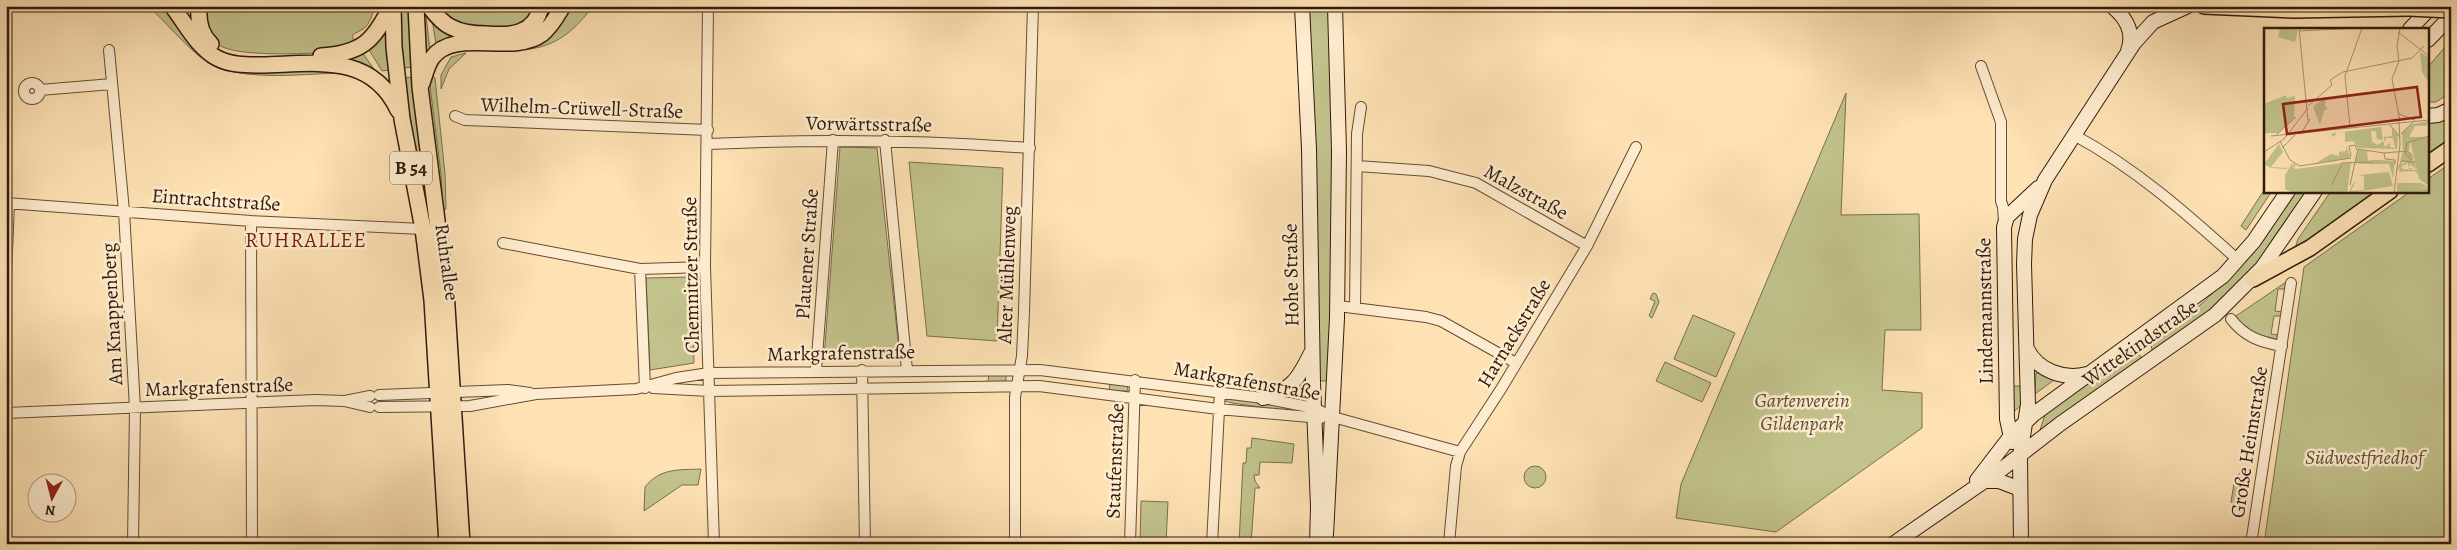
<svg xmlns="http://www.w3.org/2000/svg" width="2457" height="550" font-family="Alegreya,serif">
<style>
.green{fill:#c2c38c;stroke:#796e4d}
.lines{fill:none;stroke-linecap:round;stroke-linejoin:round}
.street-casing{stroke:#644c38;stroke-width:12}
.secondary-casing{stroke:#301a0e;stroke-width:16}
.primary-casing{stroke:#301a0e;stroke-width:18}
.street{stroke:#feecce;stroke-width:10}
.secondary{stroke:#feecce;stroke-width:14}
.primary{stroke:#fee2b4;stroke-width:15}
.primary-bridge-casing{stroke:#301a0e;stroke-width:18;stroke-linecap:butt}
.primary-bridge{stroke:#fee2b4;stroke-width:15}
.labels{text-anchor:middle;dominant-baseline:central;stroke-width:5;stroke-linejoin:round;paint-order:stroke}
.shield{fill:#feecce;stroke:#6e5948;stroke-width:1}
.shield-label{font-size:19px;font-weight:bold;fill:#301a0e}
.street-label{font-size:20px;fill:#301a0e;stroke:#feecce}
.park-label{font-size:20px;font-style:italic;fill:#5c4d34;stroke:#feecce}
.neighbourhood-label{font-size:21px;letter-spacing:1px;fill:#7a1f14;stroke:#feecce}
.inset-road{fill:none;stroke:#ac9272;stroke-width:1}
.view{fill:#8f2418;fill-opacity:0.15;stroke:#8f2418;stroke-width:2.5}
.inset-edge{fill:none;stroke:#301a0e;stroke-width:2.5}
</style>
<rect width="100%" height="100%" fill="#fee2b4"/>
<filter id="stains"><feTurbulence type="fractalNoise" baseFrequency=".004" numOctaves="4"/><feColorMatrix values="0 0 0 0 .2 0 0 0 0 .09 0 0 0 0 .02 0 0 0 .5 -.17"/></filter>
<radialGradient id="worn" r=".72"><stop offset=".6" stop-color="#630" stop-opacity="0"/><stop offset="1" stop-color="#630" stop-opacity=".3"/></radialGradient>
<path class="green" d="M148 6H167L201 52 330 69 353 76 338 73C301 74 233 83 203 59 183 44 167 23 148 6Z
M204 6H374C373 14 370 24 363 29 358 32 356 32 352 36L356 44C348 47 339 51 330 52 307 54 236 57 219 45 206 35 206 21 204 6Z
M399 6H410L414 67 403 68Z
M423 6 428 13 426 15 430 51 425 60Z
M440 6H535L534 14 518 29C493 28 451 34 440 6Z
M569 6H593C556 56 527 52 471 48H519Z
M1309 6H1330L1334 188 1329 381H1318Z
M432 19 464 38 438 47 436 44Z
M386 25 389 70 382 71 368 48Z
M2451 40V92L2436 102H2428V67Z
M362 52 378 75 340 60Z
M466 53 449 69 441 89V75L451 57Z
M431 75 435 78 445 174 446 209 443 210 441 174 430 86Z
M414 77 435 226H427L404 78Z
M1846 93 1841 215 1919 214 1921 330H1885L1882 390 1922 393V428L1776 532 1676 518 1681 484Z
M2451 115V143L2428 159V121Z
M840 147 877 148 900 358H824Z
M909 162 1003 168 997 341 927 336Z
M2451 163V544H2264L2304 267 2411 191H2428V179Z
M2266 187V191H2272L2246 230 2241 226Z
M2295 191H2308L2255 267 2209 312 2152 350 2151 344 2153 341C2212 303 2257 249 2295 191Z
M2331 191H2381L2301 248H2295L2298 239Z
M692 277 694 363 650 370 646 278Z
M2286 282 2285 289H2278L2275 311 2283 312 2282 316H2274L2271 334 2279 335 2277 341 2261 340 2233 318Z
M1653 293 1656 294 1659 302 1652 318 1649 316 1655 301 1650 299Z
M1693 315 1735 333 1716 377 1674 359Z
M2135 349 2143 360 2039 433 2046 412Z
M1665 362 1711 383 1702 402 1656 381Z
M989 372 1006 375V381L988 382Z
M2036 373H2040L2054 380 2035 394Z
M1110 382 1127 385 1128 391H1109Z
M2011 386H2023V404L2012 413Z
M1225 397 1298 408 1297 412 1232 403 1225 401Z
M1252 438 1294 444 1292 463 1260 462 1259 475H1254L1255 481 1260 488H1255L1251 544H1239L1243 463H1246L1247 448H1251Z
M1524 477a11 11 0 1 1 22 0a11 11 0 1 1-22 0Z
M701 469 698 485H682L644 511 645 487C660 468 678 470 701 469Z
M2240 473 2251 475 2246 508 2235 506 2231 502 2235 477Z
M1141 501 1168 502 1166 544H1140Z"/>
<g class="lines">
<defs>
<path id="street" d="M708 6 705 267 714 544
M109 50 124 211 135 408 133 544
M1981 66 2001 122V201L2003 207 2004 223
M24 91a8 8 0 1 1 16 0a8 8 0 1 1-16 0Z
M40 90 112 84
M455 116 465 120 708 130
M2074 135C2135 168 2186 213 2238 260
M885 140 907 370
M708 144C816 139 922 140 1030 148
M1357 166 1429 171 1476 183 1587 246
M6 203 251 221 423 229
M251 221 252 544
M503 243 640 269 705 267
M640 269 645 388
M6 277 9 203
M1338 306 1426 317 1441 321 1516 363
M1355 308 1357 134 1361 107
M2231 319C2245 337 2260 342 2282 346
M862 370 865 544
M816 371 833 140
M653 388 709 391 1039 386 1218 409 1321 418
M379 395 508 390 530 393
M345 401 370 396
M379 407 470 406 536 394 636 389 676 378 709 373 1040 370 1263 398 1314 408 1333 417 1460 452
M6 413 316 400 344 401 370 407
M1015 544V397L1022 356 1024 312 1033 6
M1130 544 1135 380
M1212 544 1220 391
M1449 544 1456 466 1460 452 1501 389 1587 246 1636 147
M2251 544 2291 283"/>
<path id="secondary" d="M1302 6 1309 149 1313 383 1318 507 1317 544
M2112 6C2126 18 2135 32 2128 51
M2410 29 2432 6
M2428 40 2451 16
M2428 116 2438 115 2451 109
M2027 349C2038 371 2064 380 2087 374
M1263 398C1293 389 1298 379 1311 353
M2012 442 2007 419 2004 227 2007 217 2038 188
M1977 480 2010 437 2034 414 2223 276 2254 241 2288 191
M1985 481H1999L2020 489
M1326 535 1337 318 1339 151 1335 6
M1893 544 2002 469 2060 424 2215 315 2262 268 2315 191
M2021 544 2020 456 2028 404 2024 264 2025 239 2030 215 2045 180 2134 43 2153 22 2188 6"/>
<path id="primary" d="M172 6C186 24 197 47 217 58 230 65 246 65 261 65 315 64 371 52 398 110
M199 6C198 20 200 34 211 44
M393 6 394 47 402 119 423 229 432 300 447 544
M416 6 420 87 446 291 462 544
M429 6C435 14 442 23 451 27 462 33 474 34 486 34 510 36 535 35 541 6
M2204 6 2294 10 2409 8
M321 56C362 53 373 42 391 6
M422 83C425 75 427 65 432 58 454 27 512 56 542 34 551 27 557 16 563 6
M2428 164 2451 148
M2253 279 2310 248 2390 191"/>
</defs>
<use href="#street" class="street-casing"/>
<use href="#secondary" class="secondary-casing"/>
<use href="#primary" class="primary-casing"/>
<use href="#street" class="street"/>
<use href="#secondary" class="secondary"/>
<use href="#primary" class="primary"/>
<defs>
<path id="primary-bridge" d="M2409 8 2451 10"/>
</defs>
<use href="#primary-bridge" class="primary-bridge-casing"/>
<use href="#primary-bridge" class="primary-bridge"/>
</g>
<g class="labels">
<rect class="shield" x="390" y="151.5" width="42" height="33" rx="4"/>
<g class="shield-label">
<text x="411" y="168">B 54</text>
</g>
<g class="street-label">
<text transform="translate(582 108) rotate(2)">Wilhelm-Crüwell-Straße</text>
<text transform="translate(869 124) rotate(1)">Vorwärtsstraße</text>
<text transform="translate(1526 192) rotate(29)">Malzstraße</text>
<text transform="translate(216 200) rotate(4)">Eintrachtstraße</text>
<text transform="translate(807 254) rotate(-86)">Plauener Straße</text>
<text transform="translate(447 262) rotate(82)">Ruhrallee</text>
<text transform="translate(691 275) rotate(-91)">Chemnitzer Straße</text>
<text transform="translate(1007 275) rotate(-88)">Alter Mühlenweg</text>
<text transform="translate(1291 275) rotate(-91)">Hohe Straße</text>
<text transform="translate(1985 311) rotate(-91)">Lindemannstraße</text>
<text transform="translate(112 314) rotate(-93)">Am Knappenberg</text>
<text transform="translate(1514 333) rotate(-59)">Harnackstraße</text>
<text transform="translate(2140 343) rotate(-35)">Wittekindstraße</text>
<text transform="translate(841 353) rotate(-1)">Markgrafenstraße</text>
<text transform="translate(1247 381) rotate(10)">Markgrafenstraße</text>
<text transform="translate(219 387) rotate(-2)">Markgrafenstraße</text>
<text transform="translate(2249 442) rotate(-81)">Große Heimstraße</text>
<text transform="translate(1115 461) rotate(-88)">Staufenstraße</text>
</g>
<g class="park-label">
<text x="1802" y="400">Gartenverein<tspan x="1802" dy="23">Gildenpark</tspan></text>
<text x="2364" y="457">Südwestfriedhof</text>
</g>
<g class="neighbourhood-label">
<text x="306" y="240">RUHRALLEE</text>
</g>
</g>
<g transform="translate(2264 28)">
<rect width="165" height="165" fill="#fee2b4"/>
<path d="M16 0 34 2 31 14 14 9ZM156 24 164 29 165 55 158 44ZM22 67 23 70 31 68 30 90 14 105H0V76ZM57 72H62L61 79 64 80 60 83 56 97 49 79ZM165 93 162 98H151L145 109H165V158L155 151 146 112 145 123 139 122 138 105 148 96ZM117 99 119 112 113 111 112 103H107L108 114 114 117 119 113 121 119 126 115V119L131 120 129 110H122L120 114V109L128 108V100L134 107 133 121 94 120 89 113 81 114V104L72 105 70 109 67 106 70 105ZM15 116 19 124 7 139 23 140 26 135 23 141 7 140 0 136ZM82 118 87 130 52 135 67 126 75 128V124L82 123ZM95 121 106 124H103L104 133 108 132V124V132H113L110 125 113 132 131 133 129 150 125 136H91L108 134H91ZM139 123 147 125V133L144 134 149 132 151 135 152 141 146 136 145 140 150 141H145L144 135 137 139 139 141 153 142V146L151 143 135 144 134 155H157L165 160 151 158 165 161V165H133V158H150H133L136 137 142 134H136ZM87 134 83 165H29L21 161V147L28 135 29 141V135L33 138H30L31 141ZM125 144 129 158 85 165 88 157 92 153 87 163 100 162V148L95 147Z" fill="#c2c38c"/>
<path class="inset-road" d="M35 0 44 93M136 0 133 18 135 33 128 51 136 93M35 3 94 0M134 4 165 28M44 78 68 57 66 52 79 44 148 30 160 18M135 86 151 92M126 97 136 109M86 99 81 48 98 0M38 104 46 91M13 106 32 89M137 106 149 94M7 108 165 92M16 113 26 132 36 138 87 130M18 120 31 107M0 124 20 111 44 80M120 125 121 131 131 132V136M87 128 85 118 91 117 93 122M148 132 141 125 143 115 165 108M133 142 138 133 151 134M68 157 78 135 108 134M86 157 94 121 120 125 143 123 148 127V132M130 165 136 116 135 93"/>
<path class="view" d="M153 59 157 89 23 106 19 76Z"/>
<rect width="165" height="165" class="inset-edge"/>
</g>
<rect width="2457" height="550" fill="none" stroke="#fee2b4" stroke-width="25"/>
<rect x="8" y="8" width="2442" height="535" fill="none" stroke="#301a0e" stroke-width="2.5"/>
<rect x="12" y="12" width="2432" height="525" fill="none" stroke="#301a0e"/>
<g transform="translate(52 498) rotate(187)"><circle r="24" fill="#feecce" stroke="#ac9881"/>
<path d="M0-4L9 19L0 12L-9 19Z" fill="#8f2418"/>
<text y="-8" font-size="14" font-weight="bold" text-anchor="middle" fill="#301a0e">N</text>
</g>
<rect width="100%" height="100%" filter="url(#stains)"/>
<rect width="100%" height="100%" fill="url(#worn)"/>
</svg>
